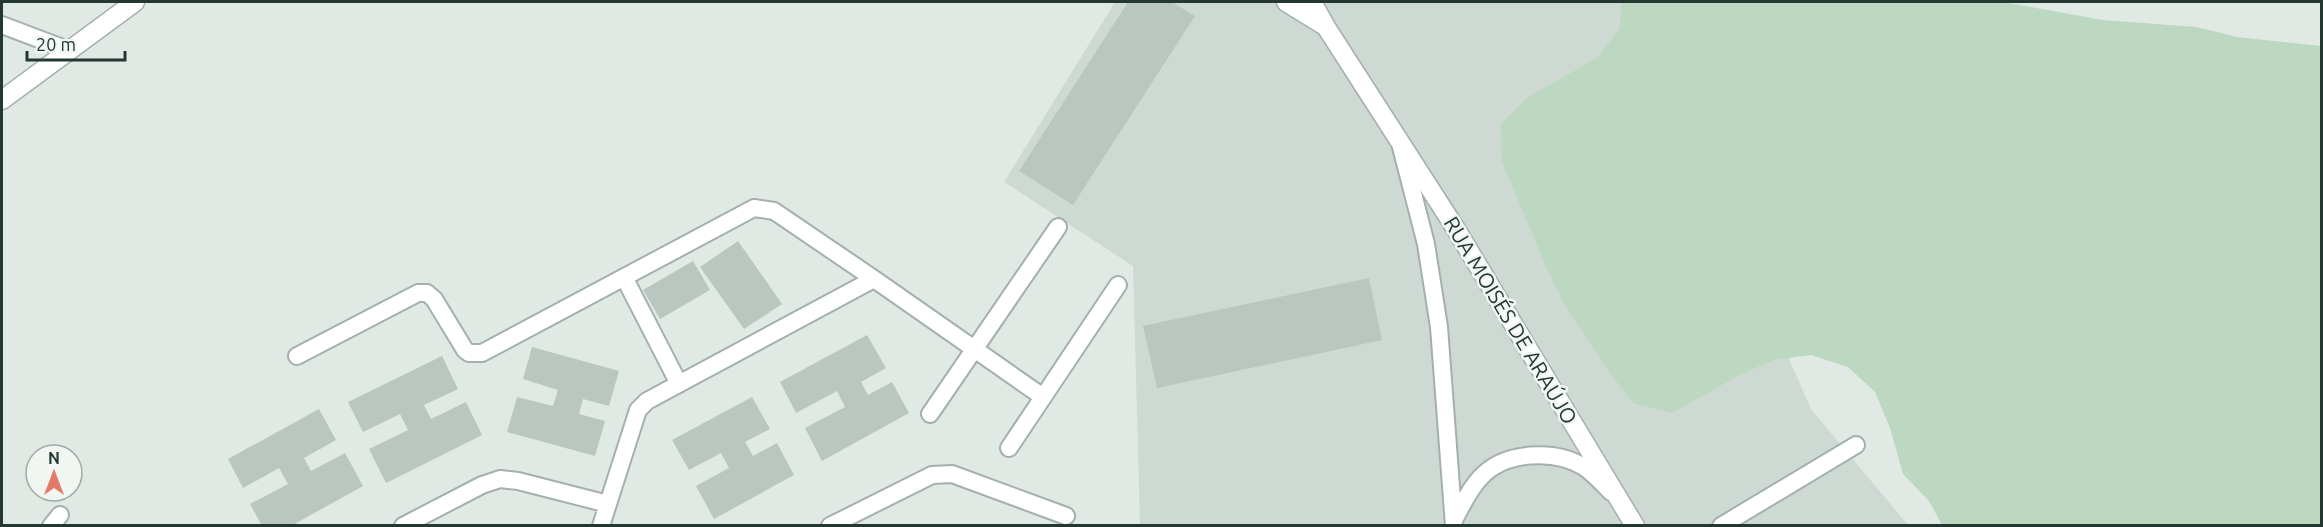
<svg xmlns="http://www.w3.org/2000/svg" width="2323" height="527" font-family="Ubuntu,sans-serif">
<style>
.built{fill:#cfd9d4}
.green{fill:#bcd8c1}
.building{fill:#b9c7c0}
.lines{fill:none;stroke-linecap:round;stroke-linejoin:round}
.lane-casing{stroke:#a4b0ab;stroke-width:20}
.street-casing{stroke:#a4b0ab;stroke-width:21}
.lane{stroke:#fff;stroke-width:16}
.street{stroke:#fff;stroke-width:18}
.labels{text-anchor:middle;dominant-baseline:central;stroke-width:5;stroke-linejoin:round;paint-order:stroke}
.street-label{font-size:21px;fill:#233830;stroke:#f1f6f3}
</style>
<rect width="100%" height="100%" fill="#e1e9e5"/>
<path class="built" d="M1115 2H1633L1811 409 1908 525H1140L1133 266 1004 182Z"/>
<path class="green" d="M1621 2H2003L2103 20 2197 27 2237 37 2321 46V525H1942L1929 501 1903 474 1890 428 1875 392 1848 367 1811 355 1773 360 1738 376 1672 413 1633 403 1610 373 1566 307 1547 269 1502 162 1501 124 1528 97 1597 58 1620 28Z"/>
<path class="building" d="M1128 2H1172L1195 16 1073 205 1019 171Z
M738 241 782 304 744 329 700 267Z
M693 261 710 290 660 319 643 290Z
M1369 278 1382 340 1157 388 1143 326Z
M867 335 886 368 861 382 868 395 892 382 909 413 822 461 805 428 845 407 837 391 796 413 780 382Z
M532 347 619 371 609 406 583 399 579 414 605 421 595 456 507 432 517 397 553 406 558 390 523 379Z
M442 356 458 389 424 405 431 419 466 402 482 435 386 483 369 449 408 430 400 414 363 432 348 402Z
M752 397 770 429 745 442 753 456 777 443 794 475 714 519 696 486 729 468 721 453 689 470 672 440Z
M319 409 336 440 304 458 311 471 345 453 363 486 291 526H262L250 504 288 484 279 468 243 488 228 459Z"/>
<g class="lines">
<defs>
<path id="lane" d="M2 25 68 50
M1401 147 1426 244 1439 327 1454 526
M624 277 679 384
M297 356 418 293H427L434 299 465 350 469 353H482L754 208 774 211 874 279
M930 414 1058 227
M1009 448 1118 285
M1454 520C1462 506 1469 489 1481 477 1505 451 1555 449 1584 467 1594 474 1603 484 1611 492
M51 526 60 515
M403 526 482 485 500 479 518 481 608 504
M601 526 638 410 647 401 874 279 1043 397
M830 526 932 475 952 474 1066 516
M1721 526 1856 445"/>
<path id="street" d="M1286 2 1325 26
M1312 2 1326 27 1454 226 1635 526
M2 100 135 2"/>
</defs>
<use href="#lane" class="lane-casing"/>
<use href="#street" class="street-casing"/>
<use href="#lane" class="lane"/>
<use href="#street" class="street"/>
</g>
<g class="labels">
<g class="street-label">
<text transform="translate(1511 320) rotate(59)">RUA MOISÉS DE ARAÚJO</text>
</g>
</g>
<rect width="2323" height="527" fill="none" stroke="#233830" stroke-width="6"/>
<g transform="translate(54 473)"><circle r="28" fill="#f1f6f3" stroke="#9faaa5" stroke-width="1.5"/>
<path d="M0-4.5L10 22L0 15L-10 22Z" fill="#e17a67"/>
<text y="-9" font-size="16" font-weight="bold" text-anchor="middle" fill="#233830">N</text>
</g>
<path d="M27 51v9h98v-9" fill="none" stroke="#233830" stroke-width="3"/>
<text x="36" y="51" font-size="18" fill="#233830" stroke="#f1f6f3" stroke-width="4.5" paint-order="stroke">20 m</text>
</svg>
